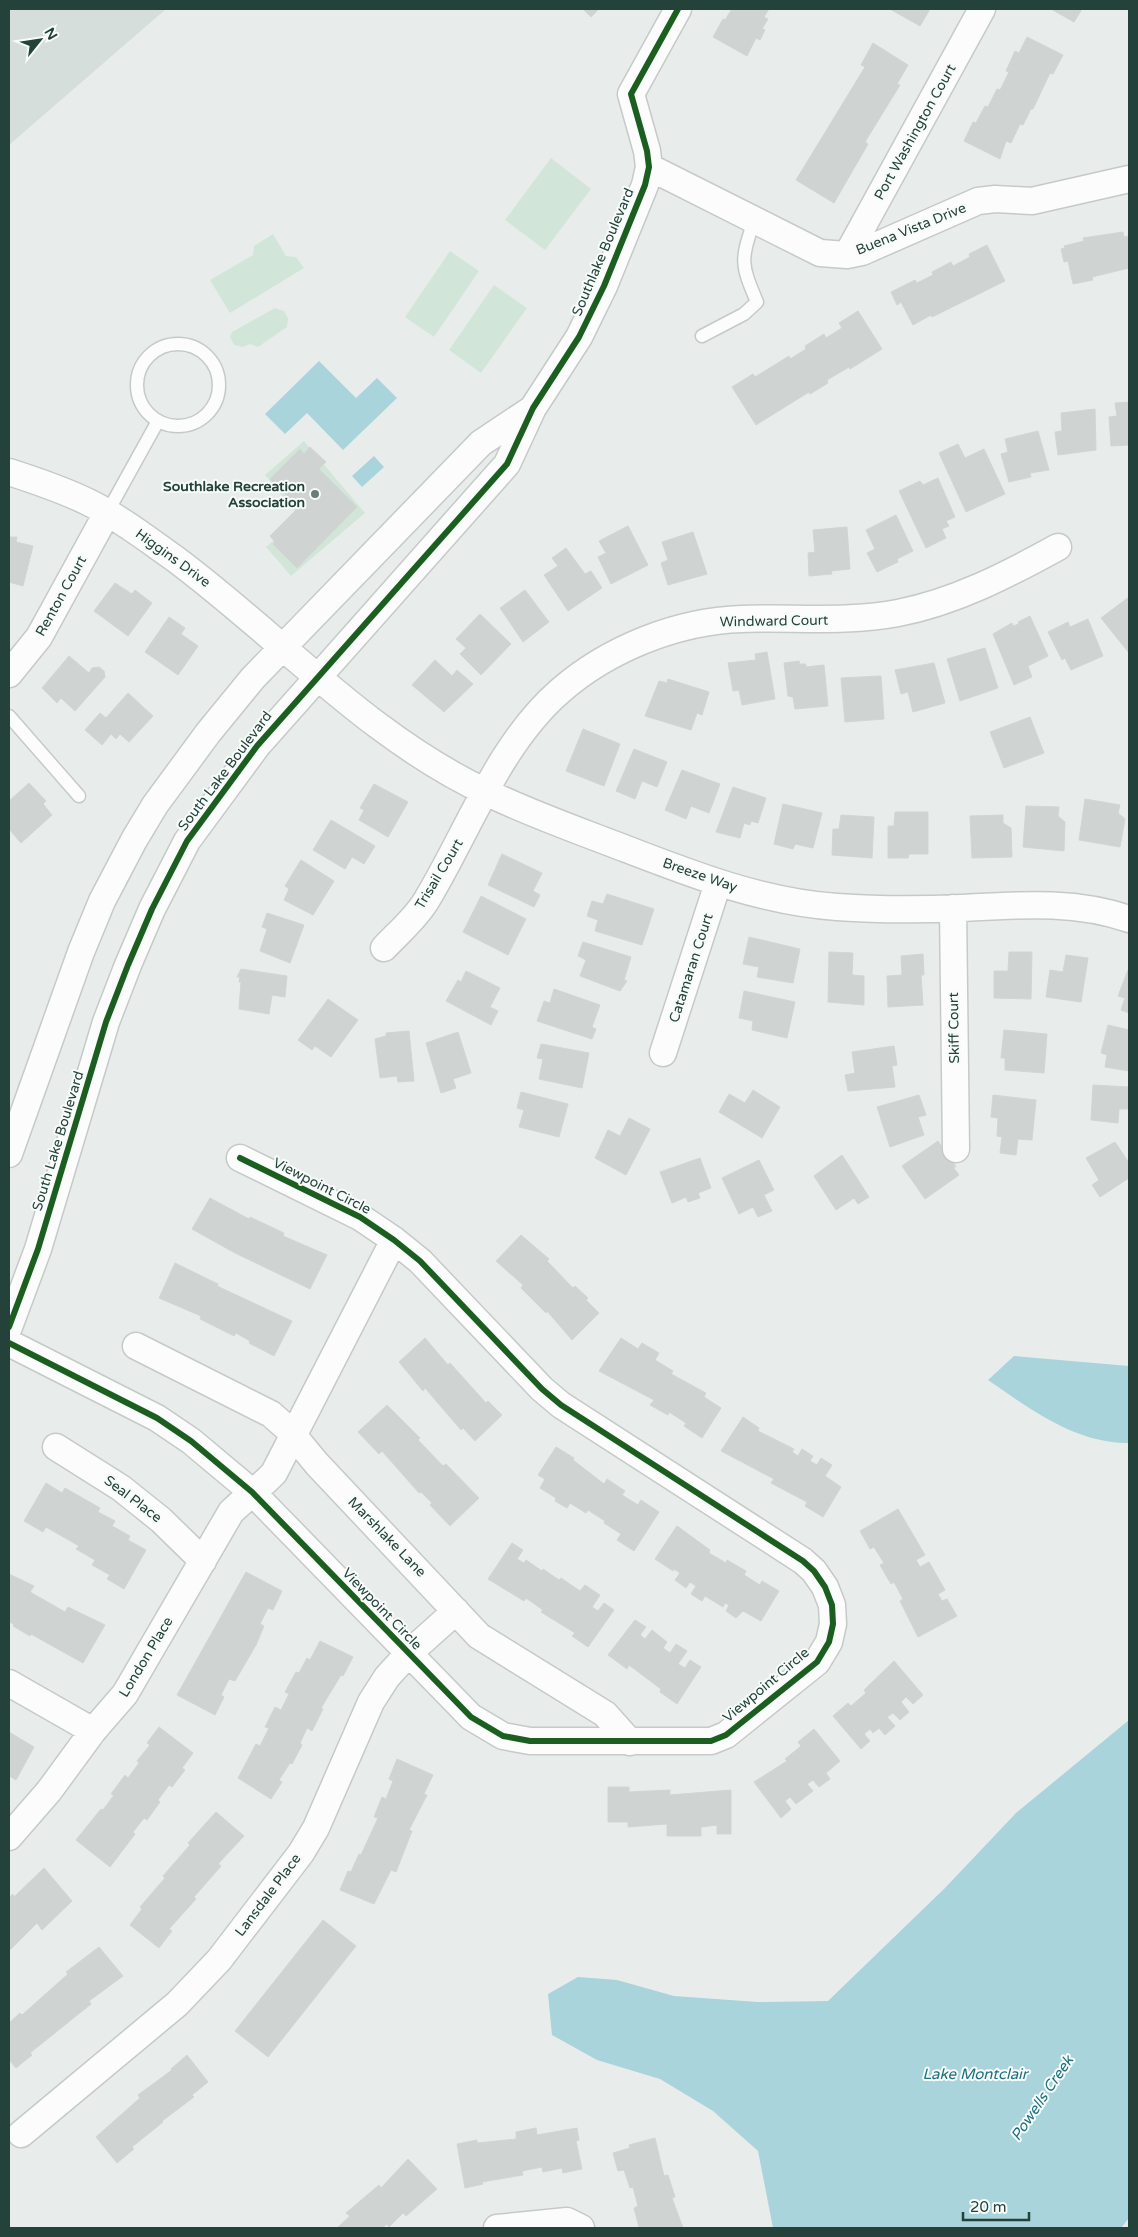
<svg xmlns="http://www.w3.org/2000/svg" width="1138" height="2237" font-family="'Varela Round',sans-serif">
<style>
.built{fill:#d6dedb}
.green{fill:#d1e6d8}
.water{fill:#a9d4db}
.building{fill:#cfd4d2;stroke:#d1d6d4}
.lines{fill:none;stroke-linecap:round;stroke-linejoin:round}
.service-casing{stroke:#c5cac8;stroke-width:15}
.minor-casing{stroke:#c5cac8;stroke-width:29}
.service{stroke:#fcfcfc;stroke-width:12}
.minor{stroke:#fcfcfc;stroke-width:26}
.cycleway-casing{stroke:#f7fbf9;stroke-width:9}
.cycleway{stroke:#1b5e20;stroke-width:6}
.poi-dot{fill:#697e78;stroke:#f7fbf9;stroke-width:2}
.labels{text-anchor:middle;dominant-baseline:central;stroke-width:4;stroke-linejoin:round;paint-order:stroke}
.street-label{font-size:14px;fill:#24423a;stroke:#f7fbf9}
.poi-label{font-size:14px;font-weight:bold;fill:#24423a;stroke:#f7fbf9;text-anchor:end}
.water-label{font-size:15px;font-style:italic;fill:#1c6f80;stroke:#f7fbf9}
</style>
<rect width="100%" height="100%" fill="#e8edeb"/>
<path class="built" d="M9 9H166L9 145Z"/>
<path class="green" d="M551 158 591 189 545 250 505 220Z
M273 234 286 256 296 257 304 268 230 313 210 280 253 255 254 246Z
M450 251 479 271 434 337 405 317Z
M494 285 527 308 481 373 449 350Z
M275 308 284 311 288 318 287 327 258 347 250 344 243 347 234 345 230 337 232 332Z
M304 441 365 513 291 576 266 547 300 517 265 475Z"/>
<path class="water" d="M319 361 356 398 377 378 397 398 343 450 307 413 285 434 265 414Z
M374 456 384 467 362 487 352 476Z
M1014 1356 1129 1366V1443C1076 1444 1030 1409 988 1380Z
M1129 1720V2218L1121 2228H773L758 2151 713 2111 660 2079 597 2060 552 2035 548 1994 578 1977 617 1980 674 1996 758 2002 828 2001 945 1888 1016 1813Z"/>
<path class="building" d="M583 9H599L591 17Z
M732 9H769L764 17 768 19 762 29 765 30 760 40 756 38 747 56 713 37 723 19 725 20Z
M890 9H930L920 26Z
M1051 9H1082L1074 22Z
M1027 37 1063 55 1053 74 1050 73 1033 109H1031L1023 125 1020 124 1011 143 1006 141 1000 159 964 141 973 122 976 123 985 106 988 107 997 89 1000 90 1009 72 1006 71 1015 51 1019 53Z
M873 43 908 65 897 84 900 85 865 142 868 144 834 203 796 180 865 67 861 65Z
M1123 232 1124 237 1129 236V268L1092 277 1093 280 1073 284 1068 261 1064 262 1061 249 1065 248 1064 246 1084 241 1083 238Z
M987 245 1005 281 932 317 931 315 913 325 901 302 897 305 891 292 915 280 917 283 933 275 932 272 951 262 953 266 970 257 969 254Z
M858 311 882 349 850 369 849 367 827 380 828 383 810 394 809 392 756 425 732 387 753 374 755 377 789 356 790 359 806 349 805 346 824 334 826 338 842 328 839 323Z
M1129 402V445L1111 446 1109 417 1117 416 1115 403Z
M1095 409 1096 450 1058 455 1055 432 1062 431 1061 413Z
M1038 431 1049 470 1030 473 1031 477 1009 482 1001 454 1008 452 1005 439Z
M958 444 965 458 984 449 1005 494 966 512 939 453Z
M310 447 326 462 319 469 357 507 297 568 273 544 275 542 270 536 299 507 270 479 300 449 304 454Z
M938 478 955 517 946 521 949 526 942 529 946 538 926 548 899 491 920 481 923 485Z
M896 515 913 551 897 559 898 562 877 572 867 553 875 549 866 530Z
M628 526 648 565 611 584 598 557 606 553 599 541Z
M847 527 850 569 831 571 832 574 809 576 808 553 815 552 813 530Z
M693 532 707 574 668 585 661 563 668 560 662 542Z
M9 537H17L16 542 33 546 23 586 9 582Z
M566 548 585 574 591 571 602 588 568 611 544 575 558 566 552 558Z
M115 583 132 594 135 590 152 603 128 636 94 611Z
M525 590 549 622 523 642 500 608Z
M1129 597V653L1101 618Z
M480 614 511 644 481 675 460 654 466 648 456 639Z
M1030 616 1048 656 1028 666 1032 677 1014 685 993 634 1012 623 1013 626 1019 624 1018 622Z
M169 617 185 628 181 634 198 646 178 675 145 652Z
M1088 619 1103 656 1071 670 1065 658 1062 660 1048 632 1068 622 1070 627Z
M985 648 998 688 960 701 947 659Z
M767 652 775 699 742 705 739 690 733 691 728 663 756 660 755 654Z
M69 656 89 673 92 668 99 667 104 671 105 677 75 711 61 698 57 703 42 688Z
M435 660 452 676 457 670 473 684 444 712 412 685Z
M799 661 800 664H806V667L824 665 828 706 795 709 793 697 788 696 784 663Z
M934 663 945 703 913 712 908 692 901 694 895 670Z
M881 676 884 719 845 722 841 678Z
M668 679 709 692 702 715 697 713 691 730 645 716 659 681 667 683Z
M128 693 153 716 129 742 120 734 116 739 111 734 102 745 85 730 100 713 106 718Z
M1030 717 1044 753 1004 768 990 732Z
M583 729 620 744 604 786 566 771Z
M634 749 667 762 657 787 642 781 635 799 616 791Z
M682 770 720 784 709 813 691 806 686 819 665 810Z
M29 783 46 801 43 804 52 815 21 843 9 829V801Z
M374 784 408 802 388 837 359 820 364 810 360 808Z
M733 787 766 798 758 823 751 821 750 825 744 823 740 838 716 832Z
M1085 799 1120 805 1118 813 1125 819 1120 847 1079 840Z
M783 804 822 813 813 848 795 844 793 849 774 844Z
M1026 806 1059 807 1058 816 1065 822 1064 851 1023 847Z
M895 812H928V854H909L908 858H888V826H894Z
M841 815 874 817 872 858 832 855 833 829H839Z
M1003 815V823L1011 828 1012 857 972 858 970 816Z
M331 820 375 846 364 864 352 857 345 869 313 850Z
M502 854 542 873 533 891 540 895 534 907 488 885Z
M301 860 334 881 313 915 284 900 289 889 285 886Z
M607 894 654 909 642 945 595 931 598 920 587 916 592 901 603 904Z
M481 896 526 919 508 955 463 932Z
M267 913 304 925 290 963 260 951 267 929 262 927Z
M749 937 800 949 793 983 757 977 759 967 743 964Z
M583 942 631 957 624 980 627 981 620 991 580 976 586 960 578 956Z
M829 952 853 953 852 975 864 976V1005L828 1002Z
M1009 952H1032L1031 999 994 998V971H1008Z
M923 954 924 975H921L923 1005 888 1007 887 976 902 975 901 956Z
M1066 955 1088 958 1081 1002 1046 997 1050 970 1063 972Z
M241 969 287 976 285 997 272 995 269 1014 239 1009 241 982H239L240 977H237Z
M1128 970H1129V1013L1121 1010 1125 998 1118 996Z
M466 971 500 988 490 1007 498 1011 491 1025 446 1001 458 980 461 982Z
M554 989 600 1005 592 1027 596 1029 592 1039 537 1021 544 1001 550 1003Z
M744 991 795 1002 787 1038 752 1030 753 1021 739 1018Z
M328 999 358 1020 331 1057 315 1046 312 1050 298 1040Z
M1108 1025 1129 1030V1071L1105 1067 1107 1055 1101 1053Z
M1004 1030 1047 1034 1044 1073 1005 1070V1058H1001Z
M409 1031 414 1081 398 1082 397 1076 380 1078 375 1039 386 1036V1033Z
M458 1032 471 1073 453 1079 456 1088 441 1093 426 1043Z
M541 1044 589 1053 582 1088 539 1079 543 1059 537 1058Z
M894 1046 897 1065 892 1066 895 1087 848 1091 845 1075 855 1073 852 1052Z
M1093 1085 1129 1087V1109H1119L1118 1123 1091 1120Z
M753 1090 780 1107 762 1138 719 1112 729 1094 745 1103Z
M521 1092 568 1104 559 1137 519 1127 524 1110 517 1108Z
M919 1095 926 1115 918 1117 924 1135 890 1147 877 1107Z
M993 1095 1036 1100 1032 1140 1018 1139 1016 1155 1000 1153 1002 1137 997 1136 998 1118 991 1117Z
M629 1118 650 1129 626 1175 595 1158 608 1130 620 1136Z
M938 1141 956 1167H953L959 1175 925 1199 902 1166Z
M1115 1142 1129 1163V1178L1100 1197 1092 1185 1099 1180 1086 1158Z
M842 1155 869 1197 858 1204 854 1198 836 1210 814 1176Z
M700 1158 711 1188 698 1193 700 1198 688 1202 686 1197 672 1203 660 1172Z
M759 1160 774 1190 764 1195 772 1211 758 1217 753 1207 739 1214 722 1178Z
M210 1198 249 1219 250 1217 284 1233 283 1236 327 1255 310 1289 235 1253 192 1229Z
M521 1235 549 1259 547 1261 573 1288 575 1286 588 1298 586 1300 599 1313 572 1340 547 1311 546 1313 521 1288 523 1285 496 1261Z
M175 1263 218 1284 217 1286 292 1321 274 1356 249 1343 250 1341 236 1333 234 1336 200 1319 201 1316 159 1298Z
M425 1338 448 1365 450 1363 486 1403 488 1401 502 1415 475 1441 463 1428 461 1430 425 1388 423 1391 399 1362Z
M621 1338 638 1349 642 1343 659 1353 655 1360 673 1371 671 1374 706 1393 704 1397 721 1408 702 1438 684 1426 686 1423 669 1412 668 1415 650 1405 654 1400 599 1371Z
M387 1405 420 1438 418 1440 443 1466 446 1464 479 1498 450 1526 430 1505 432 1503 421 1492 419 1493 382 1451 379 1454 358 1432Z
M743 1417 759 1428 758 1431 794 1449 792 1452 798 1456 802 1449 813 1456 810 1461 817 1465 821 1458 832 1465 825 1476 841 1487 823 1517 805 1506 807 1502 771 1483 774 1479 721 1451Z
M556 1447 574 1458 573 1460 604 1484 607 1479 625 1491 622 1495 638 1505 641 1500 659 1512 634 1551 617 1540 621 1534 604 1523 605 1521 588 1510 586 1513 570 1503 567 1508 555 1501 556 1498 540 1488 545 1479 538 1475Z
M46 1483 62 1493 65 1488 100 1508 98 1512 115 1521 112 1526 130 1536 128 1540 146 1550 124 1589 107 1579 110 1575 92 1565 95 1560 76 1549 79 1546 46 1527 43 1532 24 1521Z
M898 1509 925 1555 916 1560 920 1567 929 1562 945 1590 938 1594 942 1601 947 1599 957 1616 918 1637 900 1601 903 1599 894 1582 891 1584 880 1565 884 1563 874 1547 870 1549 860 1531Z
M677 1526 710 1550 709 1553 726 1563 727 1560 746 1571 744 1575 760 1585 762 1581 779 1591 761 1621 743 1611 736 1618 726 1611 729 1605 725 1603 723 1607 705 1596 702 1601 691 1594 696 1586 690 1582 686 1588 675 1580 680 1573 674 1569 673 1571 655 1559Z
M512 1543 523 1550 517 1559 524 1563 526 1560 542 1571 543 1569 559 1580 561 1578 580 1591 585 1585 600 1595 592 1607 598 1611 604 1603 614 1610 588 1647 572 1636 575 1633 541 1612 543 1610 526 1598 524 1601 488 1579Z
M246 1572 282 1591 273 1610 268 1608 260 1624 264 1626 256 1645 235 1681 229 1679 221 1695 224 1697 215 1715 177 1695Z
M9 1574 34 1586 30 1592 65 1612 68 1607 105 1625 83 1663 31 1634 30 1636 13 1626 14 1624 9 1622Z
M635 1620 646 1627 640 1635 645 1639 652 1630 667 1642 663 1648 670 1653 676 1644 687 1651 678 1664 685 1668 690 1660 701 1667 677 1704 660 1692 661 1689 629 1665 627 1669 608 1655Z
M320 1641 353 1657 343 1676 341 1675 321 1708 323 1709 312 1731 307 1728 300 1743 302 1745 292 1764 290 1763 279 1780 282 1782 271 1799 238 1778 256 1744 260 1746 269 1728 265 1727 275 1707 281 1710 289 1694 285 1692 296 1672 299 1673 307 1658 310 1660Z
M894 1661 923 1695 913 1704 906 1697 901 1702 909 1712 900 1720 893 1713 887 1717 895 1726 885 1735 879 1728 873 1733 870 1729 864 1734 870 1741 861 1749 833 1716 848 1703 851 1706 866 1693 864 1690Z
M159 1727 193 1753 182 1768 185 1770 172 1787 169 1785 158 1800 160 1802 147 1820 144 1818 133 1832 135 1834 110 1867 76 1840 101 1809 103 1810 114 1795 111 1794 125 1775 128 1778 139 1763 137 1761 150 1745 147 1743Z
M814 1729 840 1761 826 1773 830 1779 819 1787 813 1780 807 1784 813 1791 796 1804 790 1797 785 1801 791 1809 781 1818 754 1782 787 1761 785 1759 801 1746 798 1742Z
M9 1732 34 1747 16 1780 9 1776Z
M397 1759 433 1775 424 1794 427 1795 409 1830 412 1831 396 1872 391 1870 374 1904 340 1890 348 1871 351 1872 359 1854 361 1855 378 1818 374 1817 382 1797 386 1799 393 1781 389 1779Z
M608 1787H629V1792L670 1790V1795L731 1790V1834H717V1825L701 1827V1836H667V1824L628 1827V1822H608Z
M216 1812 244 1836 218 1864 221 1866 194 1897 196 1899 169 1929 172 1931 159 1948 130 1925 142 1909 140 1907 165 1878 163 1876 190 1845 188 1843Z
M44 1868 72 1901 42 1930 37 1923 9 1951V1898L13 1894 14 1897Z
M323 1920 356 1946 268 2057 235 2031Z
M99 1947 123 1976 89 2001 91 2004 30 2053 32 2055 16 2068 9 2060V2023L20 2013 22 2015 68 1974 66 1972Z
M187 2055 208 2082 192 2095 194 2097 162 2121 163 2122 132 2147 134 2149 117 2163 96 2137 140 2098 138 2095 172 2070 171 2069Z
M536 2128 537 2135 577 2128 579 2140 576 2141 582 2169 563 2173 562 2168 543 2172 542 2167 522 2171 523 2175 482 2182 483 2184 465 2188 457 2144 477 2140V2143L516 2139V2132Z
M655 2138 664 2176 668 2175 675 2197 672 2198 683 2228 639 2227 634 2208 638 2206 633 2187 630 2188 624 2170 618 2171 613 2153 630 2148 629 2145Z
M408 2159 437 2189 406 2216 403 2213 389 2227 387 2224 382 2228H337L350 2216 346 2213 379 2185 381 2188Z"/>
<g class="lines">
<defs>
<path id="service" d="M702 336 744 314 757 302C740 262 741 261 754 220
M137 385a41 41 0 1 1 82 0a41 41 0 1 1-82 0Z
M107 513 158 421
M9 716 79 796"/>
<path id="minor" d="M649 167 820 253 847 255 862 252 978 201 995 199 1032 201 1129 179
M847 255 982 9
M9 472C37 481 64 490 90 503 120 518 147 539 174 558 279 636 368 737 488 793 531 814 577 830 621 847 691 874 762 902 837 907 879 910 920 910 962 908 1018 905 1075 900 1129 919
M9 674 39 637 107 513
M953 908 956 1149
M384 948C397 934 416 918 426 901 468 832 498 745 560 691 608 649 677 621 742 619 794 617 845 623 898 613 955 602 1007 575 1058 547
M663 1053 718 883
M9 1154 81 952 102 901 134 840 155 805 208 733 253 678 481 443 532 409
M9 1327 38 1249 106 1022 128 965 152 909 187 841 257 746 507 464 533 408 579 337 604 286 645 185 649 167 647 151 631 94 678 9
M9 1343 157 1418 191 1441 252 1492 471 1717 503 1736 530 1741H711L726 1735 817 1662 829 1642 833 1624 832 1605 825 1587 814 1571 803 1561 561 1405 542 1389 420 1261 394 1240 360 1217 240 1158
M136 1346 271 1414 288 1429 317 1464 479 1636 605 1714 630 1742
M56 1447 121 1488 161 1520 203 1561
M9 1683 93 1731
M9 1837 49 1791 93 1731 125 1694 231 1512C245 1498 261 1487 274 1473L394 1240
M21 2134 177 2004 219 1960 301 1853 316 1828 371 1702 387 1677 408 1654 456 1611
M497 2228 567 2221 581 2228"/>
</defs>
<use href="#service" class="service-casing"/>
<use href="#minor" class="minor-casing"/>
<use href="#service" class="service"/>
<use href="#minor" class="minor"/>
<defs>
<path id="cycleway" d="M9 1327 38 1249 106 1022 128 965 152 909 187 841 257 746 507 464 533 408 579 337 604 286 645 185 649 167 647 151 631 94 678 9
M9 1343 157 1418 191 1441 252 1492 471 1717 503 1736 530 1741H711L726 1735 817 1662 829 1642 833 1624 832 1605 825 1587 814 1571 803 1561 561 1405 542 1389 420 1261 394 1240 360 1217 240 1158"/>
</defs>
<use href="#cycleway" class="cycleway-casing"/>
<use href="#cycleway" class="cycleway"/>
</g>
<circle class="poi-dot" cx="315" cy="494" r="5"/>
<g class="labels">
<g class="street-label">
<text transform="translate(915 132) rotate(-61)">Port Washington Court</text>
<text transform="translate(911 229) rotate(-22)">Buena Vista Drive</text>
<text transform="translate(603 252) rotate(-67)">Southlake Boulevard</text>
<text transform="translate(173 558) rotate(36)">Higgins Drive</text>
<text transform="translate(61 596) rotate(-61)">Renton Court</text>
<text transform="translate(774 621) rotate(-1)">Windward Court</text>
<text transform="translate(225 771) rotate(-53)">South Lake Boulevard</text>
<text transform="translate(439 874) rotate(-59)">Trisail Court</text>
<text transform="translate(700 875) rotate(19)">Breeze Way</text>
<text transform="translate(691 968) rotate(-72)">Catamaran Court</text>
<text transform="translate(954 1028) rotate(-91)">Skiff Court</text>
<text transform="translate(58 1141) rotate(-73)">South Lake Boulevard</text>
<text transform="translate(322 1186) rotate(27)">Viewpoint Circle</text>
<text transform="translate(133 1499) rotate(37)">Seal Place</text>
<text transform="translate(387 1537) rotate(46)">Marshlake Lane</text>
<text transform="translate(382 1609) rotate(46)">Viewpoint Circle</text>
<text transform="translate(146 1657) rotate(-59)">London Place</text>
<text transform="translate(766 1685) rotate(-40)">Viewpoint Circle</text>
<text transform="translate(268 1895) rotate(-53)">Lansdale Place</text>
</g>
<g class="poi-label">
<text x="305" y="486">Southlake Recreation<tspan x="305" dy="16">Association</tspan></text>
</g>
<g class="water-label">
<text x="975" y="2074">Lake Montclair</text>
<text transform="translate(1042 2098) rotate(-56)">Powells Creek</text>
</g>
</g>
<rect width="1138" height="2237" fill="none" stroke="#24423a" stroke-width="20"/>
<g transform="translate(40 40) rotate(60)" stroke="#f7fbf9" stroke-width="4" paint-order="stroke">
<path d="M0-4L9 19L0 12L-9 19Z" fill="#24423a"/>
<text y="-8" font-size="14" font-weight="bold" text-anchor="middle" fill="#24423a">N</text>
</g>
<path d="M963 2212v8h66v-8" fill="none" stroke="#24423a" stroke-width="2.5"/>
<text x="970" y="2212" font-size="15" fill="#24423a" stroke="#f7fbf9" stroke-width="4" paint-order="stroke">20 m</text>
</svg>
